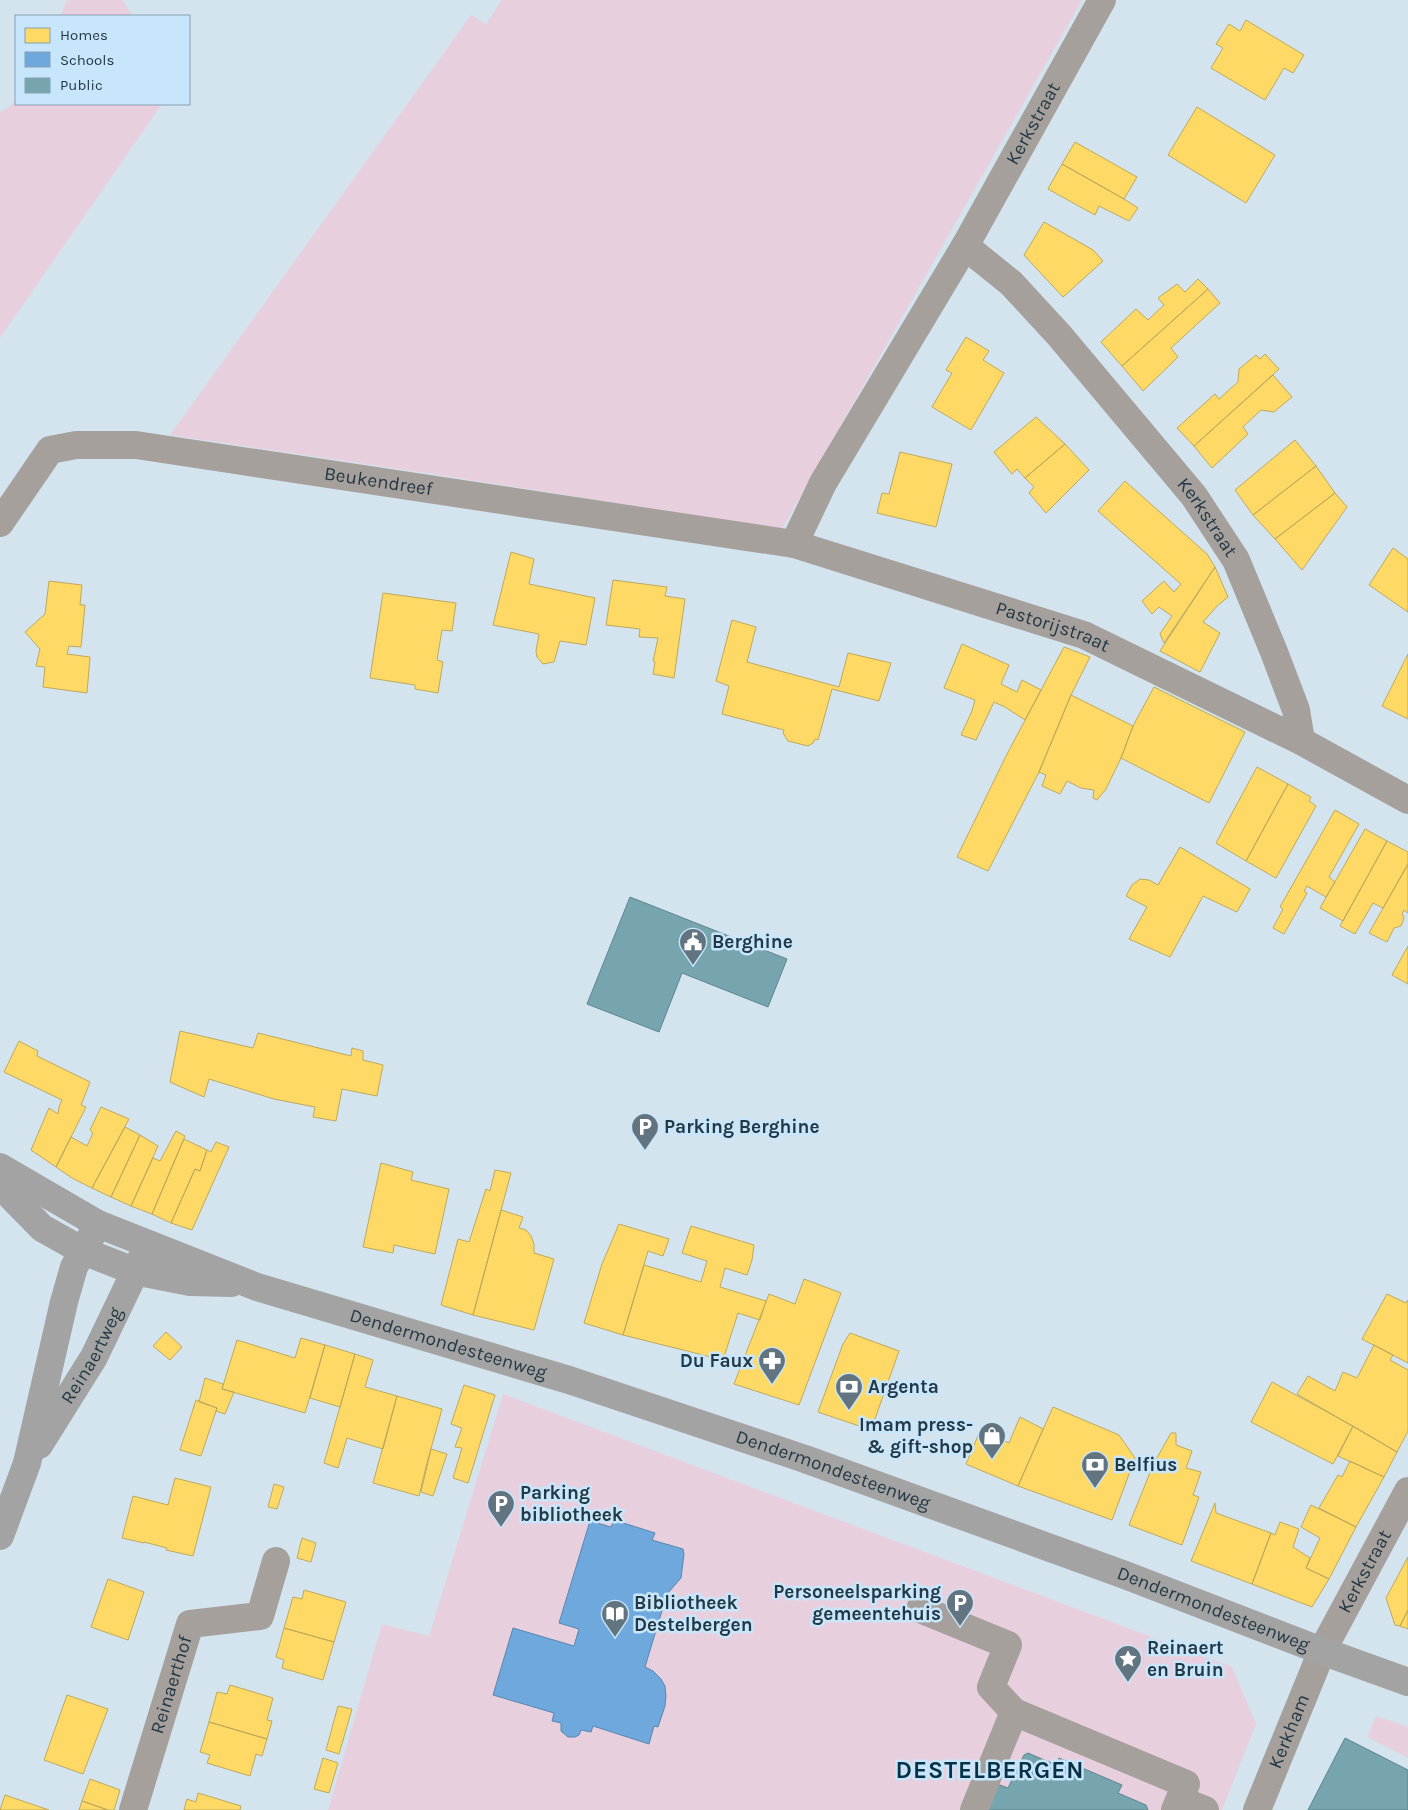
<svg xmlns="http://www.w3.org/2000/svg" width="1408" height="1810" font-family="Karla,sans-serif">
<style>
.green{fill:#e8cfde}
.homes{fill:#ffd966;stroke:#bda95c}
.schools{fill:#6fa8dc;stroke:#5886af}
.public{fill:#76a5af;stroke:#5d848f}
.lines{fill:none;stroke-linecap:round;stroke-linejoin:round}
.minor{stroke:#a6a09c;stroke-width:28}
.major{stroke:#a4a3a3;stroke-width:28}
.labels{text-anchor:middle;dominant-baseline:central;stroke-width:5;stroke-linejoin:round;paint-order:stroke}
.street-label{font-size:19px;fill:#233845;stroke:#c8e6fb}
.poi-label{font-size:19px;font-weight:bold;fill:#233845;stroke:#c8e6fb;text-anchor:start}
.district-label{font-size:24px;font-weight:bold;letter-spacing:1px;fill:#093145;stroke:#c8e6fb}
</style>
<rect width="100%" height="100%" fill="#d4e4ef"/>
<path class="green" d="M69 0H122L133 16H60L66 2Z
M502 0H1082L782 529 426 473 170 435 471 15 486 24Z
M16 99V104H162L0 338V112L13 104Z
M503 1394 1232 1667 1256 1724 1222 1810H328L382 1624 429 1636Z
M1376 1716 1408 1727V1758L1367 1737Z"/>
<path class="homes" d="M1246 20 1304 55 1293 73 1284 68 1265 100 1211 68 1223 48 1216 44 1229 24 1240 31Z
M1197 107 1275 155 1246 203 1168 155Z
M1075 142 1137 177 1124 199 1062 164Z
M1062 164 1124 199 1138 208 1129 221 1099 206 1095 215 1048 189Z
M1044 222 1093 250 1103 261 1063 297 1024 255Z
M1198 279 1208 289 1122 366 1101 342 1136 309 1148 320 1164 305 1158 298 1177 284 1185 292Z
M1208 289 1220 303 1171 348 1178 357 1143 391 1122 366Z
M966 337 989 351 983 360 1004 373 971 430 932 407 952 373 946 370Z
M1265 354 1279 369 1194 446 1177 428 1215 394 1219 399 1238 382 1239 369 1256 355 1260 359Z
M1273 375 1292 397 1274 412 1261 410 1243 427 1248 434 1212 468 1194 446Z
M1036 417 1065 444 1025 478 1017 469 1012 474 994 452Z
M1295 440 1316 466 1253 515 1235 490Z
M1065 444 1089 470 1046 513 1029 493 1034 487 1025 478Z
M900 452 952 464 936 527 877 513 882 493 889 494Z
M1316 466 1335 493 1275 539 1253 515Z
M1125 481 1207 554 1215 567 1164 643 1160 634 1172 616 1159 607 1152 614 1142 601 1164 581 1174 592 1181 584 1098 511Z
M1335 493 1347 507 1302 570 1275 539Z
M1393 548 1408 559V612L1369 585Z
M511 552 534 559 529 584 595 598 586 645 560 641 554 662 543 664 537 657 536 651 539 634 493 625Z
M1215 567 1228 597 1217 606 1203 622 1220 633 1200 672 1160 651Z
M613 580 667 587 665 596 685 599 674 678 653 674 655 662 653 661 658 638 639 637 640 629 606 625Z
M49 581 82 585 80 605H85L81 647 69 646 67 654 90 657 87 693 43 687 45 667 36 666 40 649 25 632 45 614Z
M383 593 456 603 452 631 442 630 437 660 443 662 438 693 415 689V685L370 678Z
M732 620 756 627 747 662 839 687 848 653 891 663 879 701 832 689 818 740 815 739 813 743 808 746 788 741 783 733 784 730 722 714 729 686 716 681Z
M962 644 1009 665 1001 684 1017 692 1022 680 1041 690 1025 720 1005 707 994 702 976 740 961 735 972 711 975 700 944 688Z
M1064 647 1090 657 1071 695 1039 772 988 871 957 857 1006 756Z
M1408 654V719L1382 706Z
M1154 687 1245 732 1209 803 1121 758 1133 726Z
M1071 695 1133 726 1121 758 1106 789 1097 800 1093 798 1094 790 1081 788 1067 781 1060 794 1042 786 1046 775 1039 772Z
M1257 767 1288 784 1246 861 1216 843Z
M1288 784 1311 797 1309 801 1316 806 1276 878 1246 861Z
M1335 810 1359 824 1329 877 1335 882 1326 897 1307 886 1304 891 1307 893 1284 934 1273 928 1283 909 1280 907Z
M1365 829 1387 841 1343 921 1320 908Z
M1387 841 1408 852V864L1383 908 1373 903 1355 934 1340 926Z
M1180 847 1250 889 1237 912 1203 896 1170 957 1129 939 1147 907 1126 896 1132 885 1140 879 1149 880 1158 885Z
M1408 864V913L1404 910 1402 914 1404 918 1401 926 1394 928 1387 942 1369 933Z
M1408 946V984L1392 975Z
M180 1031 253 1048 258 1033 351 1056 352 1048 363 1051V1060L383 1065 377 1096 342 1089 336 1121 313 1117 315 1107 274 1099 209 1079 204 1097 170 1082Z
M19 1041 38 1051 37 1056 90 1082 81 1105 86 1107 56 1167 31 1150 49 1108 58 1114 59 1107 62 1100 4 1072Z
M101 1107 129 1119 92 1188 72 1178 56 1167 71 1137 87 1146 93 1133 90 1130Z
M125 1127 140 1135 111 1197 92 1188Z
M176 1131 185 1136 152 1214 131 1206 153 1158 160 1161Z
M140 1135 158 1146 131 1206 111 1197Z
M184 1139 207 1150 200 1171 195 1169 171 1223 152 1214Z
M216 1142 229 1147 192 1230 171 1223 195 1169 200 1171 207 1150 211 1152Z
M381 1163 413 1172 411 1180 449 1189 435 1254 394 1245 393 1253 363 1247Z
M495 1170 511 1173 473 1315 441 1305 458 1239 469 1242 486 1189 490 1191Z
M501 1210 523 1217 519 1228 526 1230 531 1236 534 1244V1253L554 1259 534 1330 473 1315Z
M619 1224 669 1239 663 1256 648 1251 623 1335 584 1323 602 1264Z
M691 1226 754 1245 752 1260 747 1275 725 1268 720 1287 766 1301 760 1320 738 1313 723 1360 623 1335 644 1265 701 1282 707 1261 682 1253Z
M804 1279 841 1293 799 1405 734 1384 769 1294 795 1304Z
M1387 1294 1406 1303 1408 1300V1363L1362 1339Z
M166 1332 182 1347 170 1360 153 1346Z
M850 1333 899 1351 871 1430 818 1412 843 1344Z
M301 1338 325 1345 305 1413 222 1389 237 1340 295 1358Z
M325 1345 355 1354 340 1407 310 1398Z
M1374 1345 1393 1355 1390 1360 1408 1370V1431L1397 1452 1297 1394 1308 1376 1335 1391 1343 1372 1357 1378Z
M355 1354 373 1360 365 1387 397 1396 383 1449 347 1438 338 1468 324 1463Z
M205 1378 223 1384 222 1389 234 1392 225 1414 216 1411 217 1408 199 1402Z
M1272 1382 1353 1426 1333 1464 1251 1422Z
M464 1385 495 1395 468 1483 453 1478 462 1448 455 1447 462 1428 451 1424Z
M397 1396 442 1409 427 1463 419 1496 373 1483Z
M196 1400 217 1408 201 1456 180 1450Z
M1053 1407 1119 1435 1135 1458 1112 1520 1018 1486Z
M1020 1417 1043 1429 1018 1486 966 1464 980 1431 1009 1443Z
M1353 1426 1397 1452 1384 1477 1338 1456Z
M1171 1433H1176V1445L1192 1451 1186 1468 1201 1472 1193 1495 1199 1497 1182 1545 1129 1525 1153 1465Z
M431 1449 447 1454 433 1496 421 1492Z
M1350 1461 1384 1477 1356 1527 1319 1508 1338 1475 1342 1477Z
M175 1478 211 1487 193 1556 166 1550 167 1548 144 1542V1543L122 1538 133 1496 168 1505Z
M274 1484 284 1487 277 1509 268 1507Z
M1215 1503 1216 1513 1271 1533 1252 1584 1191 1561Z
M1311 1505 1356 1527 1329 1579 1306 1568 1320 1538 1301 1527Z
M1280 1522 1299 1529 1293 1547 1310 1558 1306 1568 1329 1579 1312 1607 1252 1584 1271 1533 1275 1535Z
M302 1538 316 1543 311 1562 297 1558Z
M1408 1557V1610L1400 1626 1395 1625 1386 1598Z
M108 1579 144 1592 128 1640 91 1627Z
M304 1590 346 1602 334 1642 284 1628 293 1597 302 1599Z
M1408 1610V1629L1400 1626Z
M284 1628 334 1642 323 1680 282 1668 284 1660 276 1657Z
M230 1685 273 1698 267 1720 272 1721 267 1739 209 1722 217 1692 227 1694Z
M67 1695 108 1709 83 1774 44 1760Z
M338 1706 352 1709 339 1754 326 1750Z
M209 1722 267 1739 262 1756 256 1754 250 1776 207 1763 210 1755 200 1752Z
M323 1758 338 1763 329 1793 314 1789Z
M90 1779 120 1790 114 1810H108L82 1801Z
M198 1793 241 1806 240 1810H184L187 1799 196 1802Z
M5 1795 49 1810H0Z
M82 1801 108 1810H79Z"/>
<path class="schools" d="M614 1520 655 1533 652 1540 683 1549 684 1554 681 1578 667 1594 645 1667 653 1671 661 1679 665 1686 666 1696 665 1706 658 1727 654 1726 649 1744 593 1726 591 1732 581 1730 579 1735 575 1737H568L561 1731V1723L552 1721 554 1713 493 1695 513 1628 574 1646 579 1629 559 1623 590 1521 611 1527Z"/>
<path class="public" d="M630 897 787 959 768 1007 682 973 659 1032 587 1004Z
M1345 1738 1408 1770V1810H1308Z
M1028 1753 1056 1765 1059 1758 1122 1785 1118 1793 1146 1805 1148 1810H988L997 1787 1000 1785 1008 1788 1024 1755Z"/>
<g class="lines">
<g class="minor">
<path id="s1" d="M965 246 1011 283 1059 335 1194 496 1236 560 1274 652 1296 710 1301 741"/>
<path id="s2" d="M0 523 50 450 76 445H136L794 544 1084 635 1301 741 1408 800"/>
<path id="s3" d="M794 544 823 483 965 246 1102 0"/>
<path d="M920 1609 1008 1645 991 1687 1014 1712"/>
<path d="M1180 1800 1205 1810"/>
<path id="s4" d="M133 1810 190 1624 260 1616 276 1561"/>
<path d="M974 1810 1014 1712 1186 1784 1175 1810"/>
<path id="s5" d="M1257 1810 1322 1651 1408 1491"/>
</g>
<g class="major">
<path id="s6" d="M0 1167 98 1224 257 1287 569 1380 805 1459 1125 1575 1322 1651 1408 1682"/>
<path d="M0 1185 42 1228 83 1251 134 1271 190 1282 231 1283"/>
<path id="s7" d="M39 1445 94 1357 143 1255"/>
<path d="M0 1536 27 1463 64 1302 74 1267 98 1224"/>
</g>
</g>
<defs>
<symbol id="civic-pin" viewBox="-11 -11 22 30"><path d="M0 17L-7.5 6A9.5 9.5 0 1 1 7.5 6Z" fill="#617480" stroke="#c8e6fb"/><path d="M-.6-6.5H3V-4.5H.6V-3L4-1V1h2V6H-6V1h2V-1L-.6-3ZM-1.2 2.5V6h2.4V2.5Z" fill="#fff"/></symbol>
<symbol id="parking-pin" viewBox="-11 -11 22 30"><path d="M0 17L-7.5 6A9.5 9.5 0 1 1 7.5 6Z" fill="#617480" stroke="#c8e6fb"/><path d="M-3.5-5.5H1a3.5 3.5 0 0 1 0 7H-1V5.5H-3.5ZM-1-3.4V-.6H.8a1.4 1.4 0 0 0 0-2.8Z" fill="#fff"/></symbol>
<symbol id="pharmacy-pin" viewBox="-11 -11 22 30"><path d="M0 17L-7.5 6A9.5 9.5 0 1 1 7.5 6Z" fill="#617480" stroke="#c8e6fb"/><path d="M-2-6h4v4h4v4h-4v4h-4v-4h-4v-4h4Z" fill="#fff"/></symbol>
<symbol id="bank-pin" viewBox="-11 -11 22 30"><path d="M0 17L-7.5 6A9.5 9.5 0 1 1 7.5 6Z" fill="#617480" stroke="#c8e6fb"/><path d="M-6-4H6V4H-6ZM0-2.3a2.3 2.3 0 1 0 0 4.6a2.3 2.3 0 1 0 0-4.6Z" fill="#fff"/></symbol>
<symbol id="shop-pin" viewBox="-11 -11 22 30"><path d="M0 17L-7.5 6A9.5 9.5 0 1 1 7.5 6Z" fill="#617480" stroke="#c8e6fb"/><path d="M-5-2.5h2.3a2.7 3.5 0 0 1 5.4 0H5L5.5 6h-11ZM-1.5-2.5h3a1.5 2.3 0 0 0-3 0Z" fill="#fff"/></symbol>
<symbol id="library-pin" viewBox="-11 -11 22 30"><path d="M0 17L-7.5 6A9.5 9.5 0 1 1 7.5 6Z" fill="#617480" stroke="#c8e6fb"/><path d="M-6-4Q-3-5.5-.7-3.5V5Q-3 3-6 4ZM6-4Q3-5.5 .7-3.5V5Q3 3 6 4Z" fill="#fff"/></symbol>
<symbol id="sight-pin" viewBox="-11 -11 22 30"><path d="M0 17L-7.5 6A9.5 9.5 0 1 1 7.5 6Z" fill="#617480" stroke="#c8e6fb"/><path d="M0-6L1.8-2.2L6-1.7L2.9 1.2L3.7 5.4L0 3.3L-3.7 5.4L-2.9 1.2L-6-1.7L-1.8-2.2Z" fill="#fff"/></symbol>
</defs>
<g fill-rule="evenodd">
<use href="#civic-pin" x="677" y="926" width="32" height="43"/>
<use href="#parking-pin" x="629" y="1111" width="32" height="43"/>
<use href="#pharmacy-pin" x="756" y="1345" width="32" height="43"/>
<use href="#bank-pin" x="833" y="1371" width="32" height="43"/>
<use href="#shop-pin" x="976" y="1420" width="32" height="43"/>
<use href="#bank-pin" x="1079" y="1449" width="32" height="43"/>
<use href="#parking-pin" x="485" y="1488" width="32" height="43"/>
<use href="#parking-pin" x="944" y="1587" width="32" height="43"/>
<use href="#library-pin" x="599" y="1598" width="32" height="43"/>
<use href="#sight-pin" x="1112" y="1643" width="32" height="43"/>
</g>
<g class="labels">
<g class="street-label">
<text stroke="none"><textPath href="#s3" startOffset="484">Kerkstraat</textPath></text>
<text stroke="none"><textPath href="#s2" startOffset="420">Beukendreef</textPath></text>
<text stroke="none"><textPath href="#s1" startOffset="365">Kerkstraat</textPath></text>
<text stroke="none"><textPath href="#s2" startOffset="1112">Pastorijstraat</textPath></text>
<text stroke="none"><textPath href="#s6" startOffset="484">Dendermondesteenweg</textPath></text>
<text stroke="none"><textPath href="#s7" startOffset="104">Reinaertweg</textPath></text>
<text stroke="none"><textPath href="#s6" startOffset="889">Dendermondesteenweg</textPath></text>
<text stroke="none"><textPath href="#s5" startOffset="262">Kerkstraat</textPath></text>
<text stroke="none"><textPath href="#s6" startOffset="1294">Dendermondesteenweg</textPath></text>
<text stroke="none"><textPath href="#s4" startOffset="131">Reinaerthof</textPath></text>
<text stroke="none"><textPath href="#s5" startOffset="85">Kerkham</textPath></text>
</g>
<g class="poi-label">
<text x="712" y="942">Berghine</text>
<text x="664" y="1127">Parking Berghine</text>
<text x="753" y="1361" text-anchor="end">Du Faux</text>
<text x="868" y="1387">Argenta</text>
<text x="973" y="1425" text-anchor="end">Imam press-<tspan x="973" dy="22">&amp; gift-shop</tspan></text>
<text x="1114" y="1465">Belfius</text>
<text x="520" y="1493">Parking<tspan x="520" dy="22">bibliotheek</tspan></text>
<text x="941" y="1592" text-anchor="end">Personeelsparking<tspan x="941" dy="22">gemeentehuis</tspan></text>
<text x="634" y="1603">Bibliotheek<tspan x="634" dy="22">Destelbergen</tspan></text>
<text x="1147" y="1648">Reinaert<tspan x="1147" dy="22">en Bruin</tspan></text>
</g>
<g class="district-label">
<text x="990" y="1770">DESTELBERGEN</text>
</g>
</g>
<rect x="15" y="15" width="175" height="90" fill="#c8e6fb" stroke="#86a0b2"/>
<rect x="25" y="28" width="25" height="15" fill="#ffd966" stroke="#86a0b2"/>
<text x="60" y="40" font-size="15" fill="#233845">Homes</text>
<rect x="25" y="52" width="25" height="15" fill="#6fa8dc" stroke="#86a0b2"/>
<text x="60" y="65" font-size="15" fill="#233845">Schools</text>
<rect x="25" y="78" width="25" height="15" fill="#76a5af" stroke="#86a0b2"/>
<text x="60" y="90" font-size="15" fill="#233845">Public</text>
</svg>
